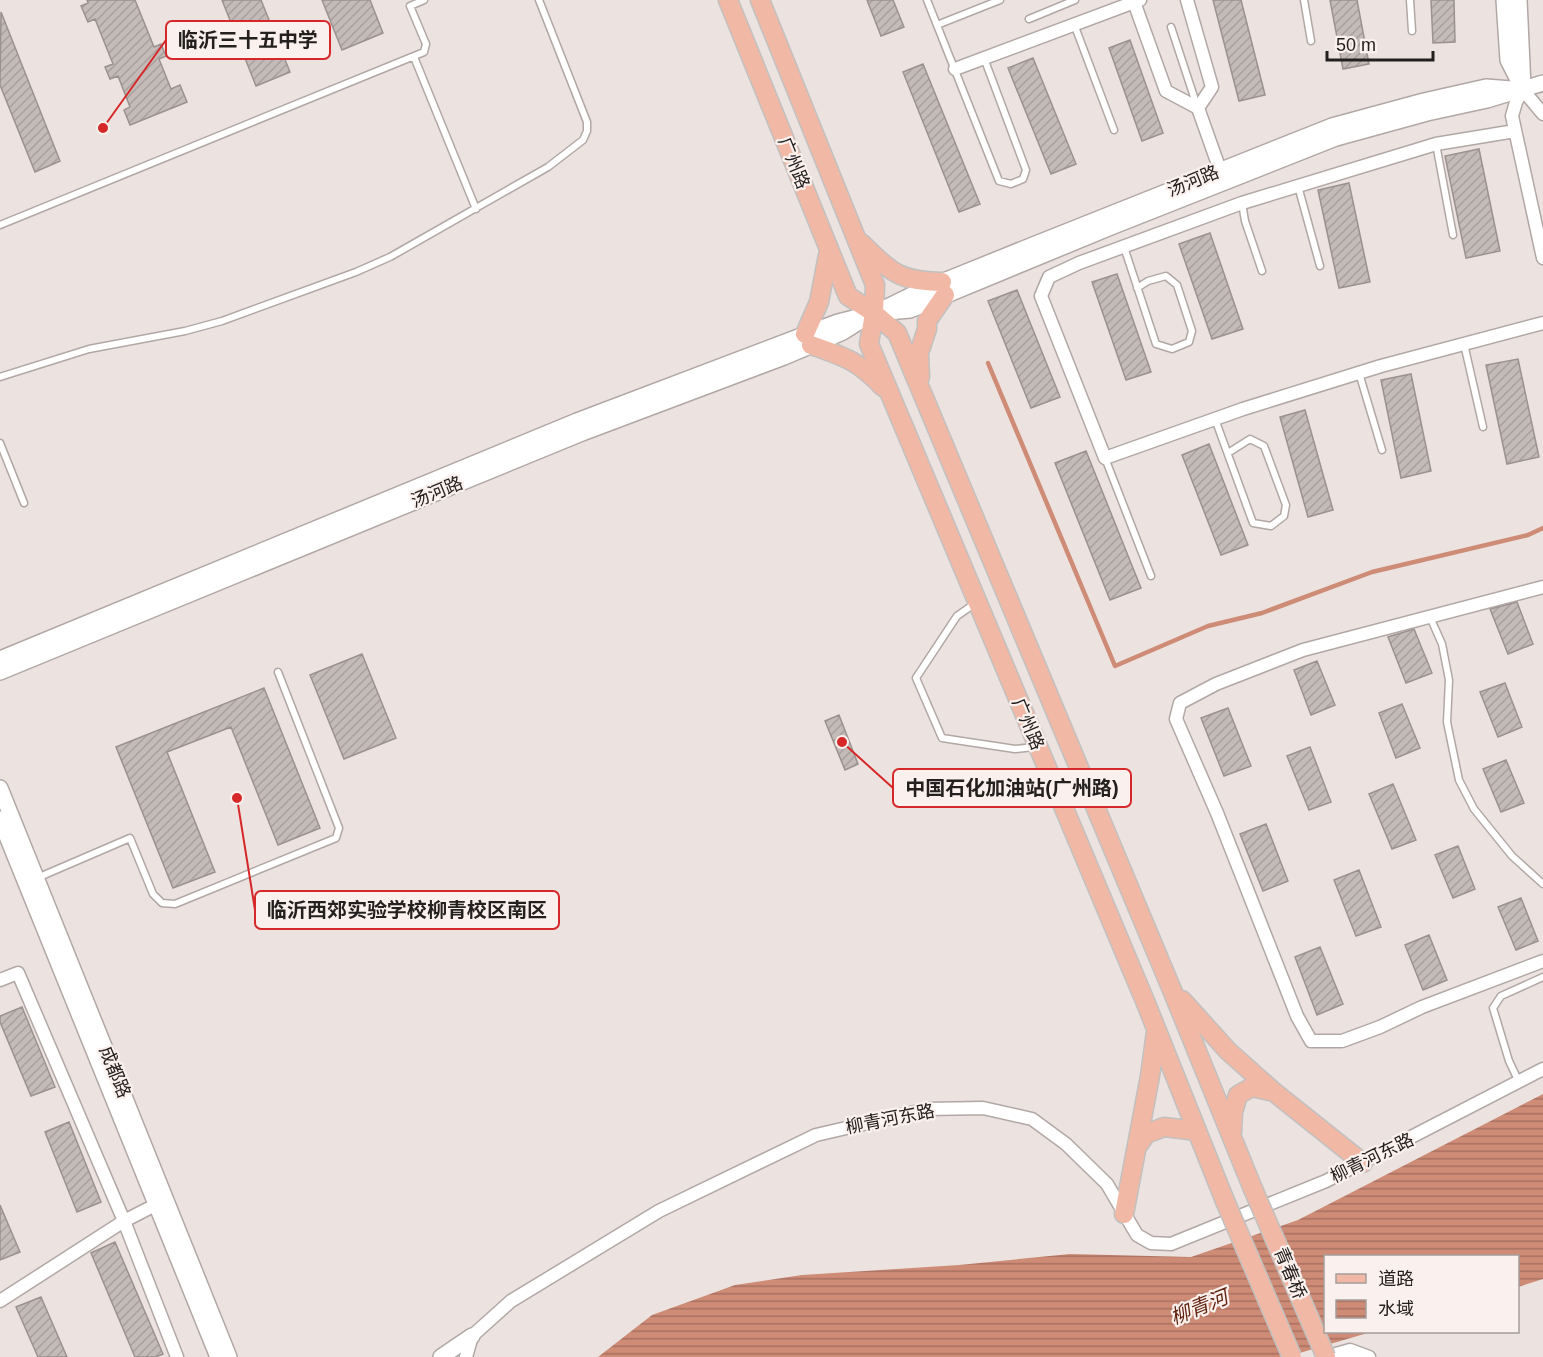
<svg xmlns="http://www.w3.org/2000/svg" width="1543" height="1357" font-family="Arial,'Noto Sans SC',sans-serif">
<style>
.water{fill:url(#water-rules)}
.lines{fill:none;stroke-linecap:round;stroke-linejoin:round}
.stream{stroke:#ce8b76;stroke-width:4.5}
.building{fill:url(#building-hatch);stroke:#9b9290;stroke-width:1.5}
.service-casing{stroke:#b1a8a5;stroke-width:9}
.minor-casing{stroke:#b1a8a5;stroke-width:15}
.tertiary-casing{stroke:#b1a8a5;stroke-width:18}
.primary-casing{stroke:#c1c1c0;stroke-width:21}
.service{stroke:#fff;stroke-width:6}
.minor{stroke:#fff;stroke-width:12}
.tertiary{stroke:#fff;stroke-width:15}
.primary{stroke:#f2b8a6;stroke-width:18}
.primary-bridge-casing{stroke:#c1c1c0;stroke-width:21;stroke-linecap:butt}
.primary-bridge{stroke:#f2b8a6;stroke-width:18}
.labels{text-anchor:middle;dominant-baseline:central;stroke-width:4.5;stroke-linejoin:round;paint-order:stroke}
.street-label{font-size:18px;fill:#23201f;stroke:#faf0ed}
.water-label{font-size:20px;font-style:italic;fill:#61230f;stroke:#faf0ed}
.leader{fill:none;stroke:#d62828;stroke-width:2}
.callout-dot{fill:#d62828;stroke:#faf0ed;stroke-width:2}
.callout{fill:#faf0ed;stroke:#d62828;stroke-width:2}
.callout-label{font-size:20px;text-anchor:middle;font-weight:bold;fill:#23201f}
</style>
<defs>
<pattern id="water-rules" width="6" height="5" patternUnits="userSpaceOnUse" patternTransform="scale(1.5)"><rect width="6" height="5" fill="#ce8b76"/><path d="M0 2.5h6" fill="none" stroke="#a77160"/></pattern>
<pattern id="building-hatch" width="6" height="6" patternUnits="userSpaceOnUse" patternTransform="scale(1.5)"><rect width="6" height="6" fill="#c4bbb8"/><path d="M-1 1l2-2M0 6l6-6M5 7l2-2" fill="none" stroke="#a8a09e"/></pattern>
</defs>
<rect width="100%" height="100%" fill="#ece3e0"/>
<path class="water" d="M1543 1094V1279L1518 1287V1256H1326V1332H1371L1286 1357H598L652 1315 735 1285 802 1275 959 1265 1070 1254 1191 1257 1298 1220Z"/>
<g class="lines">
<path class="stream" d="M988 363 1115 666 1208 626 1262 613 1372 572 1528 535 1543 528"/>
</g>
<path class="building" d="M87 0H135L154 47 161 44 166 56 159 59 171 89 180 85 187 102 130 125 124 110 130 107 118 76 110 79 105 67 113 64 95 19 88 22 81 6 88 3Z
M222 0H261L290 72 256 86Z
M322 0H370L383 33 342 50Z
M867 0H893L904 27 881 36Z
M1213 0H1241L1265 95 1239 101Z
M1330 0H1357L1369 64 1343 69Z
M1431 0H1454L1455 42 1433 43Z
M1 12 60 161 35 172 0 85Z
M1130 40 1163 133 1142 141 1109 48Z
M1033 58 1076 164 1051 174 1008 68Z
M923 64 980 204 959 212 903 72Z
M1479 149 1500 251 1466 258 1445 156Z
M1349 183 1370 282 1339 288 1318 190Z
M1210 233 1243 329 1212 339 1179 244Z
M1117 274 1151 372 1126 380 1092 282Z
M1017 290 1060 397 1031 408 988 301Z
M1518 359 1539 457 1507 464 1486 365Z
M1411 374 1431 471 1401 478 1381 380Z
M1305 410 1333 510 1308 517 1280 417Z
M1209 444 1248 545 1221 555 1182 455Z
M1086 451 1141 588 1110 600 1055 463Z
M1517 602 1533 644 1508 654 1490 609Z
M1414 629 1432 673 1406 683 1388 637Z
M362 654 396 738 344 759 310 675Z
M1317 661 1335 705 1311 715 1294 670Z
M1505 683 1522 727 1498 737 1480 692Z
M264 688 320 828 278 845 231 727 167 752 215 872 173 888 116 747Z
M1402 704 1420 748 1396 758 1379 713Z
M1228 708 1251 766 1224 776 1201 718Z
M839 715 858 764 845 770 825 721Z
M1310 747 1331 802 1309 810 1287 756Z
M1506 760 1524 803 1501 812 1483 769Z
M1393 784 1416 840 1392 849 1369 794Z
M1266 824 1288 881 1263 891 1240 834Z
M1458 846 1475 889 1453 898 1435 855Z
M1359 870 1381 927 1356 936 1334 880Z
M1521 898 1538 941 1516 950 1498 907Z
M1429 935 1447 980 1423 990 1405 945Z
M1320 947 1343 1004 1317 1015 1295 957Z
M22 1007 55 1087 31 1096 0 1022V1016Z
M69 1122 101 1202 77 1212 45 1132Z
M0 1205 20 1252 0 1260Z
M115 1242 163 1354 156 1357H135L91 1253Z
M41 1297 67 1357H38L16 1307Z"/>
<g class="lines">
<defs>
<path id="service" d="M927 0 999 181 1011 184 1023 179 1026 170 984 58
M1304 0 1311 41
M1410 0 1412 31
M1029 19 1075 0
M1074 24 1114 130
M937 25 1000 0
M1171 27 1197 106
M414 57 476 209
M1436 144 1453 235
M1298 186 1320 266
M1242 203 1245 221 1262 271
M0 225 424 52 426 44 410 6 424 0
M1124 247 1156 344 1172 349 1189 342 1192 331 1177 285 1166 276 1148 281 1137 288
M1464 344 1483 427
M1359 373 1382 450
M0 377 89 349 185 331 222 321 356 272 390 257 548 167 583 140 587 131V122L539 0
M1215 419 1253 523 1271 526 1284 516 1286 505 1264 446 1250 439 1228 453
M0 443 24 503
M1105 458 1151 576
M977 602 957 616 916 678 942 738 1015 749 1034 747
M1430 617 1442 644 1449 680 1447 722 1459 780 1474 809 1512 856 1543 884
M37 878 130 838 153 894 162 903 175 904 336 838 339 828 278 672
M1519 1082 1509 1061 1493 1008 1501 996 1543 977"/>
<path id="minor" d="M1134 2 1166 91 1198 108 1212 87 1187 0
M955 69 1140 0
M1198 108 1220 170
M1543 114 1523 90 1516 102 1512 116 1543 258
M1515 131 1436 144 1242 203 1079 263 1049 277 1041 296 1105 458 1243 409 1381 366 1543 323
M1543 587 1303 650 1216 684 1180 703 1176 719 1217 813 1297 1016 1311 1041H1342L1380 1027 1422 1007 1543 961
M0 980 18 973 124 1221 177 1357
M0 1301 124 1221 163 1201
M466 1357 472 1336 511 1301 659 1211 816 1135 928 1109 983 1108 1032 1119 1066 1144 1107 1184 1137 1235 1151 1243 1171 1244 1326 1181 1543 1069
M1325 1357 1350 1350 1369 1357"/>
<path id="tertiary" d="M1504 0 1508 60 1523 90
M1519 0 1523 87
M883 309 924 289 1033 245 1332 126 1424 101 1486 87 1511 89
M0 659 577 421 838 322 874 313 910 310 1111 227 1336 138 1427 113 1487 100 1543 83
M0 672 582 433 784 357 843 332 862 320
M0 788 229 1357
M0 819 218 1357
M441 1357 472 1336"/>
<path id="primary" d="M728 0 848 296 874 313 897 333 1172 990 1253 1189
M760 0 875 285 874 313 869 344 1145 1001 1225 1201
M861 243C892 272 897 281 942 282
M805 334 819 302 829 250
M811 345C845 357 857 360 883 387
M920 377 919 353 927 329V321L945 295
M1182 1000 1228 1051 1274 1092 1363 1163
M1232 1132 1233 1112 1238 1095 1252 1087 1274 1092
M1137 1147 1146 1134 1164 1127 1197 1131
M1124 1214 1150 1076 1156 1032"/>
</defs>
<use href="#service" class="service-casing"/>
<use href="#minor" class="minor-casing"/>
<use href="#tertiary" class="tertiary-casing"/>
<use href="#primary" class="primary-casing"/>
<use href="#service" class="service"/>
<use href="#minor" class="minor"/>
<use href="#tertiary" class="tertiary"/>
<use href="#primary" class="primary"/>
<defs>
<path id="primary-bridge" d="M1253 1189 1326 1357
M1225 1201 1292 1357"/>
</defs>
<use href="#primary-bridge" class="primary-bridge-casing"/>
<use href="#primary-bridge" class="primary-bridge"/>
</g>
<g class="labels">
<g class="street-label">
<text transform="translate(794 163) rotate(68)">广州路</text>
<text transform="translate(1193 181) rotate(-22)">汤河路</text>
<text transform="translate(437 492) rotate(-22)">汤河路</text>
<text transform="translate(1028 724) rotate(67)">广州路</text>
<text transform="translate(115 1072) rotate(68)">成都路</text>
<text transform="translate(890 1119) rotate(-11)">柳青河东路</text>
<text transform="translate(1372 1158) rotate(-26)">柳青河东路</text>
<text transform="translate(1290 1273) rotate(67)">青春桥</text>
</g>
<g class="water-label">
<text transform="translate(1199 1307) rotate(-22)">柳青河</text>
</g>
</g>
<path class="leader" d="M103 128L166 40M842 742L893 788M237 798L255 910"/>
<g class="callout-dot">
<circle cx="103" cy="128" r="6"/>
<circle cx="842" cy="742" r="6"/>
<circle cx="237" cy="798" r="6"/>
</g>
<g class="callout">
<rect x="166" y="21" width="164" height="38" rx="6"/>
<rect x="893" y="769" width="238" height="38" rx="6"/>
<rect x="255" y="891" width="304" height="38" rx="6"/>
</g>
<g class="callout-label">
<text x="248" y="47">临沂三十五中学</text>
<text x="1012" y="795">中国石化加油站(广州路)</text>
<text x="407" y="917">临沂西郊实验学校柳青校区南区</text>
</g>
<rect x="1324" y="1255" width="195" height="78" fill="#faf0ed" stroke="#a49d9b" stroke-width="1.5"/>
<rect x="1336" y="1274" width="30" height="9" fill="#f2b8a6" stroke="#a49d9b" stroke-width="1.5"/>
<text x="1378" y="1285" font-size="18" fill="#23201f">道路</text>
<rect x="1336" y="1300" width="30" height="18" fill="url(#water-rules)" stroke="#a49d9b" stroke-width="1.5"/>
<text x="1378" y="1315" font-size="18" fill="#23201f">水域</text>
<path d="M1327 51v9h106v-9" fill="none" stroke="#23201f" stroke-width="3"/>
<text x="1336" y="51" font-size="18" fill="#23201f" stroke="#faf0ed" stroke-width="4.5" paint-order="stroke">50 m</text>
</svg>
